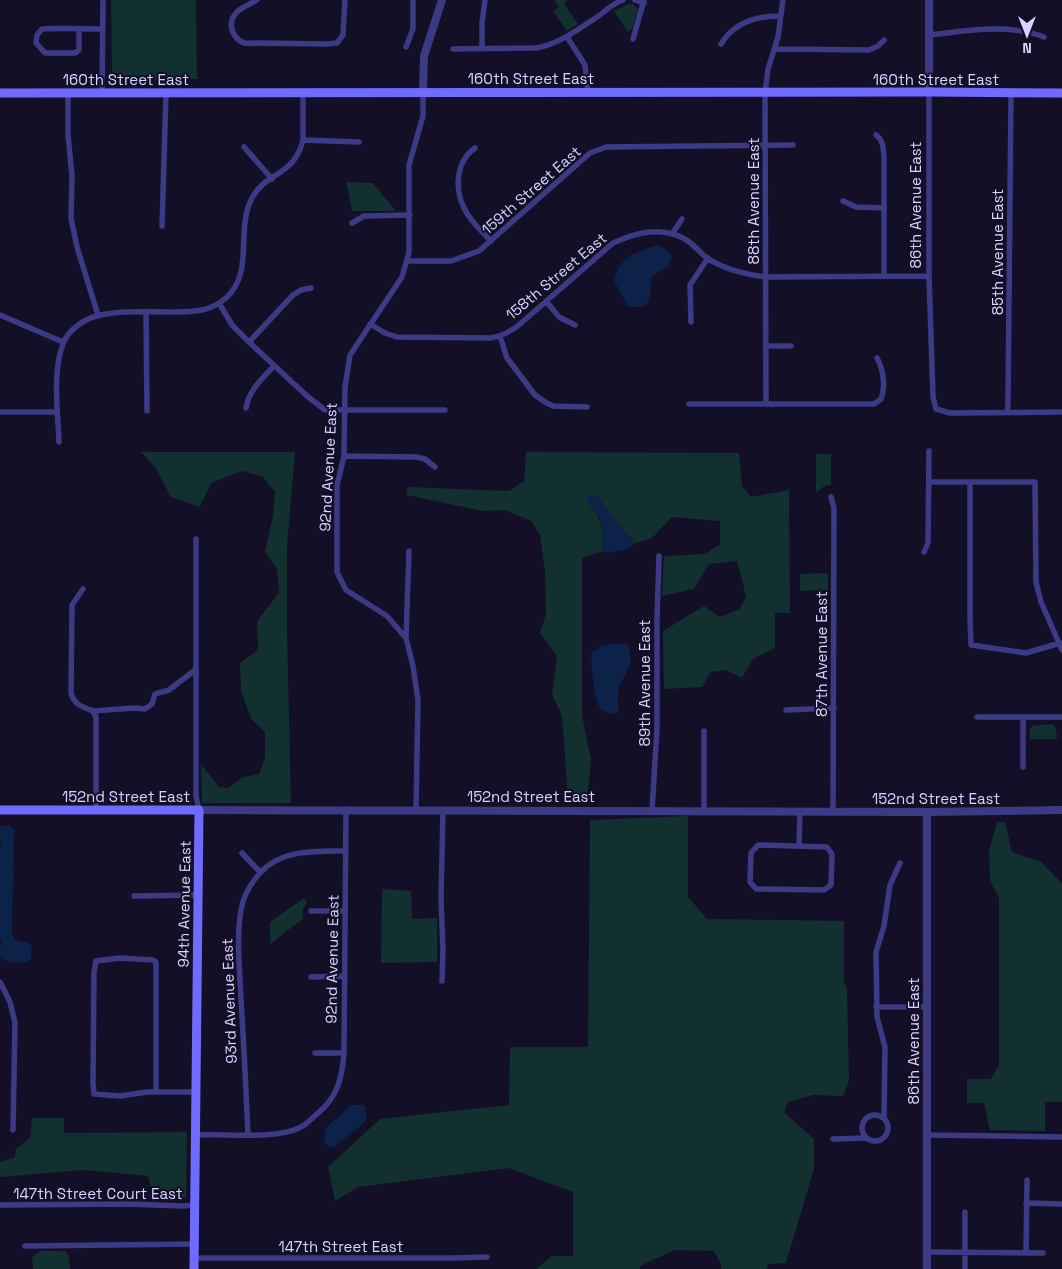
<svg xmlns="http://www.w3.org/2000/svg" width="1062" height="1269" font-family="'Space Grotesk',sans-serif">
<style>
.green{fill:#12302f}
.water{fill:#0c2248}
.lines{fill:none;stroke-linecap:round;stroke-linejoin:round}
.minor{stroke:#3d3a85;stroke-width:5.5}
.tertiary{stroke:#3d3a85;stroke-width:8}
.secondary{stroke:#6f6bff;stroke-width:9}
.labels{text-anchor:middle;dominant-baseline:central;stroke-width:4;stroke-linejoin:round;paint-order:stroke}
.street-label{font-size:15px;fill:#d9d4ff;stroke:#130f26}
</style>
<rect width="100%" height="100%" fill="#130f26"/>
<path class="green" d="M111 0H196L197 79 112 80Z
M554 0H566L567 1 564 4 578 24 567 31 553 11 559 7Z
M628 4H633L638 9 632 29 628 32 614 11Z
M346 182 373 183 396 211H352Z
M141 452H295L287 547V633L291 803H202L201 764 219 787 228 788 243 777 259 774 265 758V732L251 719 241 690 240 663 258 650 257 621 279 593 277 569 265 552 273 516 275 492 263 477 242 471 211 483 200 507 171 497 155 467Z
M526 452 739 453 742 486 751 497 789 490 790 613H775V648L753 659 742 678 726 670 711 672 702 687 664 689 663 631 704 606 720 617 740 609 746 596 737 561 709 564 694 589 662 596 664 556 705 554 720 544V521L672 517 652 538 633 544 632 539 614 519 589 505C604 516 601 534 604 551L582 558V715L591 760 587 801 568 800 562 715 552 695 557 656 540 633 546 614 545 571 540 535 531 521 505 510 483 511 406 495 408 487 509 491 524 481Z
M816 454H831V485L824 486 816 493Z
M828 573V590L800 591V574Z
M1051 724 1055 726 1057 739H1030V730L1032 726Z
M688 816V897L707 919 844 921V983L847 988 849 1081 843 1096 813 1095 788 1102 784 1112 814 1139V1169L786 1263 768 1264 767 1269H721V1264L714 1251 675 1250 640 1266V1269H536L552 1256H573V1192L509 1168 358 1187 335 1201 328 1167 380 1119 509 1105 510 1047H588L590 820Z
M997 822H1005L1012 852 1041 862 1062 884V1102H1045V1131L990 1130 984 1103H967V1079H991L999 1064V898L990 881 989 851Z
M382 889 411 891 412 919 437 918V962L381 963Z
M304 898 307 903C302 908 301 912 304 918L270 944V922Z
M32 1118H64V1133L187 1132 186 1198 153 1199 148 1176 83 1170 0 1177V1162L15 1157 16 1149 30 1138Z
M40 1251H66L69 1257 70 1269H33L32 1257Z"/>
<path class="water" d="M658 245 667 250 672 256 669 266 652 276 650 296 646 305 640 307H629L614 281C620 255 635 253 658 245Z
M591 494 598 496 614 519 632 539 633 544 629 549 607 553 604 551C602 543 602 524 600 519 597 511 590 506 587 499Z
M615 643 627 644C639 667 620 674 618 694 617 701 620 707 617 714 612 714 606 713 602 710 594 704 590 662 592 652L601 646Z
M9 825 14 830V835L12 933 16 940 28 943 32 946 31 959C24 965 5 964 0 956V946L2 944 0 940V847L2 846 0 840V826Z
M351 1105H364L366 1108V1121L335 1147 330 1148 325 1144C321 1120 339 1123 346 1108Z"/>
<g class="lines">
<path class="minor" d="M257 0C251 4 241 7 236 13 227 23 232 38 244 43L327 44 337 43 343 35 345 0
M635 0 644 3
M79 29V50L75 53H45L36 43 37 35 42 29C62 28 83 29 103 29
M929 35C966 31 1008 23 1044 37
M567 37 585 65 588 92
M633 39 644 0
M721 44C734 23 756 16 779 16
M406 47 413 29V0
M482 48V23L485 0
M453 49 536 48C560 44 580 28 600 15 607 9 614 3 623 0
M775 49 869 50 878 46 884 40
M929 92V276L933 397 936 409 950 413 1062 412
M68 93V135L72 176 71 218 77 247 98 315
M102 93 103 0
M876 135C883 140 883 147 884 155V275
M303 140 359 142
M244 147 272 179
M475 148C454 163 454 194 468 215 474 224 483 233 491 241
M843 201 856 207 884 208
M352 223 364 216 410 215
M162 226 166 93
M672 234 682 219
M407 261H451L479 251 590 153 606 147 793 145
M546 301 559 317 575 325
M219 303 232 325 249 342 307 396 325 410H445
M146 313 147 411
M0 315 63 342
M691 322 690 285 708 258
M370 324 385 333 397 337 490 338C502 336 511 332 520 324L613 243C635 233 660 226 683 238 693 243 699 252 707 258 723 269 748 275 766 277L929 276
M500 336 507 358 535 395 545 402 553 406 587 407
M249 342 293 295 301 290 311 288
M766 346H791
M689 404H874L881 399C886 386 883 369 877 358
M766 404 765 93 768 69 778 37 783 0
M246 408C249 390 262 379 274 366
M0 412H57
M1007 412 1008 403 1011 93
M59 442C58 412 52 372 63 344 67 331 84 319 97 316 119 310 146 312 169 312 190 312 209 313 226 298 255 271 235 230 252 198 265 172 294 177 303 140V93
M344 456 416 457 425 459 435 467
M929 482H1035L1036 582 1041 602 1062 650
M970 482V619L971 645 1026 653 1060 643
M831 497 834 508 833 812
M196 539V796L199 810
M409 551 406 638 413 666 418 700 416 810
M924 552 928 543 929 451
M83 589 72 605 71 693C74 705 83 707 93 711L96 717V810
M406 638 387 616 346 590 337 572V485L344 456 345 387 350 355 402 277 409 252V165L423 116V92
M786 710 834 708
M94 711 133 708 145 709 152 704 155 694 169 690 195 670
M977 717H1062
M1023 767V717
M652 811 657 729V619L659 556
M704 811V731
M758 845 827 847 832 854 831 885 824 890 756 889 750 882 751 853Z
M799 845 800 811
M242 853 260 872
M134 896 197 895
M311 911H345
M311 977 345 976
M442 981 443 950 441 898 443 810
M0 982 10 1002 15 1023 13 1130
M876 1007H926
M315 1053H344
M156 1091V962L153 960 120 958 96 961 94 972 93 1082 94 1094 120 1096 147 1092H195
M862 1128a13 13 0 1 1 26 0a13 13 0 1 1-26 0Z
M884 1118 885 1047 877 1017 876 952 884 926 890 885 900 863
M195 1135C224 1133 273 1140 299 1128 306 1125 312 1118 317 1114 338 1097 342 1078 344 1053L346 809
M248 1135C246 1090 244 1046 241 1001 240 971 236 940 241 910 243 897 251 883 260 873 281 849 317 851 346 851
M927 1135 1062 1137
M833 1139 866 1138
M1026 1203 1062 1204
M0 1205 129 1204 183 1206 195 1205
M965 1212V1269
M25 1246 194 1244
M927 1252 1043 1253
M1026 1253 1027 1180
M194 1258H453L487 1257"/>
<path class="tertiary" d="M929 0V92
M423 92 424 56 442 0
M199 810 927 812 1062 810
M927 812V1269"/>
<path class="secondary" d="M0 93 929 92 1062 93
M0 810H199L194 1269"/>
</g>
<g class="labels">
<g class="street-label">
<text x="531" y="78">160th Street East</text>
<text x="126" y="79">160th Street East</text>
<text x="936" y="79">160th Street East</text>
<text transform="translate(531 190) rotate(-41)">159th Street East</text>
<text transform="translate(753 201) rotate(-90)">88th Avenue East</text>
<text transform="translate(915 205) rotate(-90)">86th Avenue East</text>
<text transform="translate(997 252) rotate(-90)">85th Avenue East</text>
<text transform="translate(556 276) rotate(-40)">158th Street East</text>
<text transform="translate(328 467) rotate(-87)">92nd Avenue East</text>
<text transform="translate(821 654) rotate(-90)">87th Avenue East</text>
<text transform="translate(644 683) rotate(-90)">89th Avenue East</text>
<text x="126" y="796">152nd Street East</text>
<text x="531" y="796">152nd Street East</text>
<text x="936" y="798">152nd Street East</text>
<text transform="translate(184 904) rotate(-89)">94th Avenue East</text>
<text transform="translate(332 959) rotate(-89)">92nd Avenue East</text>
<text transform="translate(229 1001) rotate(-92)">93rd Avenue East</text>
<text transform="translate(913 1041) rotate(-90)">86th Avenue East</text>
<text x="98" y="1193">147th Street Court East</text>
<text x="341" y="1246">147th Street East</text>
</g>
</g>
<g transform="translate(1027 35) rotate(180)" stroke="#130f26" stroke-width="4" paint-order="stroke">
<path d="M0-4L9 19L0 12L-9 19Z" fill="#d9d4ff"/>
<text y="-8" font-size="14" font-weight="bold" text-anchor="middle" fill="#d9d4ff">N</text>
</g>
</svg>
